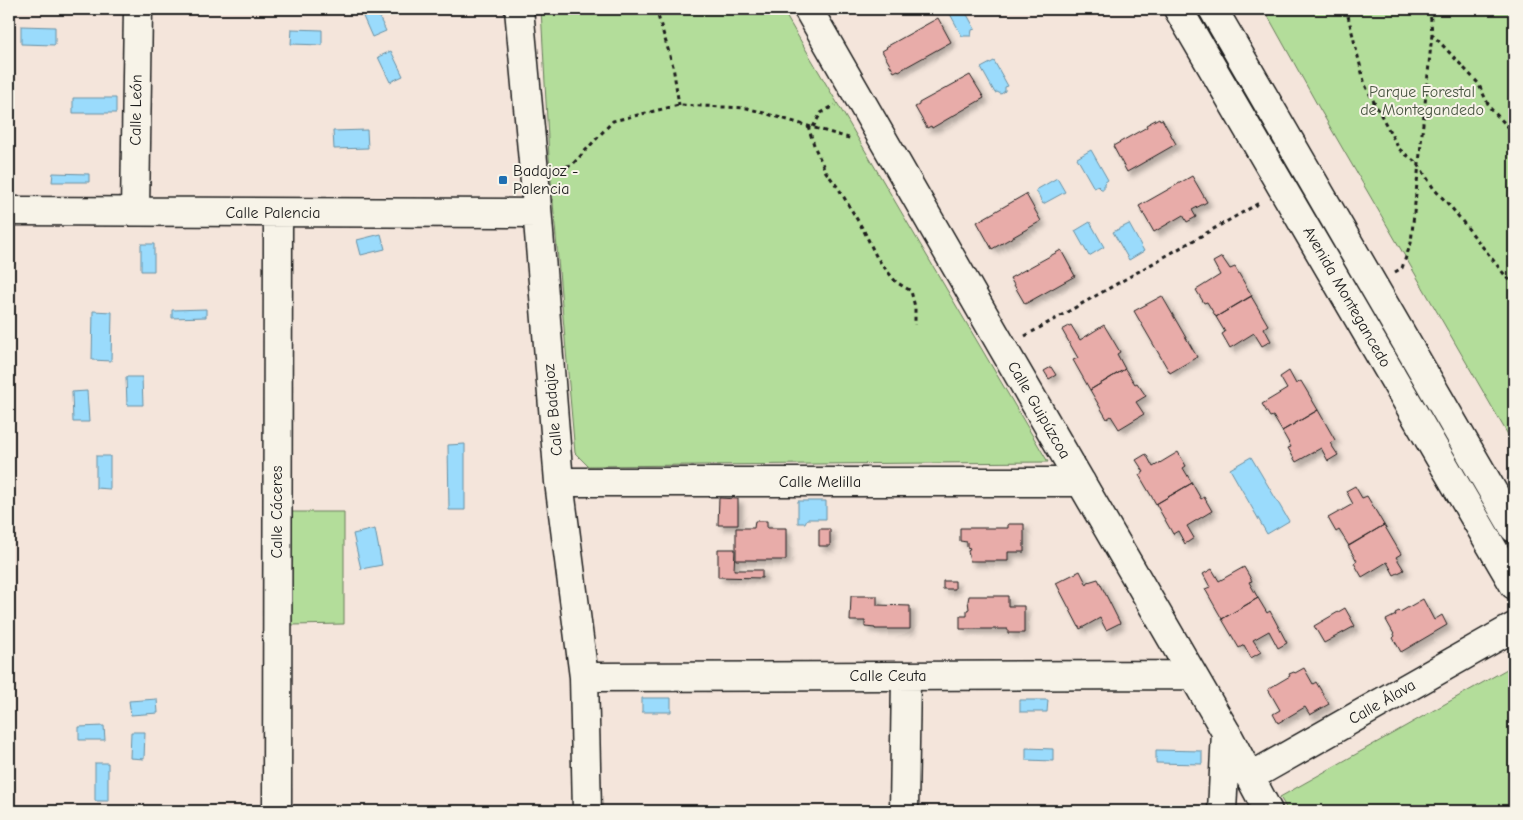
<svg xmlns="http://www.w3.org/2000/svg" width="1523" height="820" font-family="'Comic Neue',sans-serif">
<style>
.green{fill:#b3dd9a;stroke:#687c5b}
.water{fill:#9adbfc;stroke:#688fa2}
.building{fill:#e8aca9;stroke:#1c1c1c;filter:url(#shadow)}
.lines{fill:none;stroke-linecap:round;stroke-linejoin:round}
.minor-casing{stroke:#1c1c1c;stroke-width:31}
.path{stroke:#1c1c1c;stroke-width:3;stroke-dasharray:4 4;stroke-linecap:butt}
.minor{stroke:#f7f3e8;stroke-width:28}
.poi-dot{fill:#1f6fb2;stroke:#f7f3e8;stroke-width:2}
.labels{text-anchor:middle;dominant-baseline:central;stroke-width:4;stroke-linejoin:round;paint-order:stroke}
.park-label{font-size:16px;fill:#495642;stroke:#f7f3e8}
.street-label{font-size:16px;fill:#1c1c1c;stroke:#f7f3e8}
.poi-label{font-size:16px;fill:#1c1c1c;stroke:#f7f3e8;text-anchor:start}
</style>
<defs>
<filter id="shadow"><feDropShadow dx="4.5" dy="4.5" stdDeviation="2.5" flood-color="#0004"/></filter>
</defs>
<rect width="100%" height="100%" fill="#f4e5db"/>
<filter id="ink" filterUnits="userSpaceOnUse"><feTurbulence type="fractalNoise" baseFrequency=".02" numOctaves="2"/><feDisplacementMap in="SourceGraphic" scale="10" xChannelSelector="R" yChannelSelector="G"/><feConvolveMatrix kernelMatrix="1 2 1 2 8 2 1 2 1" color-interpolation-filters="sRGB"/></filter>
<g filter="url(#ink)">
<path class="green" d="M541 9H782L1048 462 588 466 575 453 549 157Z
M1264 9H1514V445L1318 106Z
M291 512H344V624L292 625Z
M1514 665V808L1509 811H1288L1280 797Z"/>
<path class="water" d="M368 9H375L386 31 372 37 361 12Z
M954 9H964L975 29 972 30 971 36H962L949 12Z
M21 26 55 27V45L21 44Z
M292 29 322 30V45L291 44Z
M391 51 403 76 390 82 378 57Z
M994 61 1008 86 1005 87V91L1001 94 997 92 995 93 981 68Z
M73 98H116V113H73Z
M367 130 368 148 334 149 333 131Z
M1091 150 1108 180 1104 183V189H1101L1098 186 1094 188 1077 158Z
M53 173 89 174V182H52Z
M1057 178 1065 192 1043 204 1036 190Z
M1090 222 1104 247 1089 256 1075 231Z
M1129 224 1144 251 1129 260 1113 232Z
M381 234 385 249 361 255 357 240Z
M141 244H154V271H141Z
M206 309V317L172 318V310Z
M93 311 112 312 111 361 92 360Z
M126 377H142L143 405H127Z
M87 391 89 422H73L72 392Z
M465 444V510H449L448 445Z
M96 456H110V489L96 488Z
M1251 457 1289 521 1267 534 1230 469Z
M798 501H826V519H807L805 523H798Z
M375 529 382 565 361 569 353 534Z
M642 698H671V712H642Z
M157 699 158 713 131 715 129 701Z
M1020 700H1048L1047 712H1020Z
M104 726 105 740H79V727Z
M131 732H145L144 759 130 758Z
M1026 748 1053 749V761L1026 760Z
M1156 750 1202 751V764L1156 763Z
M95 763H108V801H95Z"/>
<path class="building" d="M938 18 951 42 899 71 898 70 894 72 882 51 887 48 886 47Z
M970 75 984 98 932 128 931 126 927 128 915 107 919 105V103Z
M1159 118 1160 120 1162 119 1176 144 1127 172 1113 146 1147 127 1146 125Z
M1192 176 1207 202 1192 210 1196 217 1187 222 1183 215 1154 232 1139 206Z
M1026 194 1041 221 992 249 977 222Z
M1061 250 1075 276 1025 304 1010 278Z
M1222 257 1230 269 1235 267 1252 296 1216 317 1207 302 1204 303 1196 290 1220 275 1213 262Z
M1162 296 1197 357 1170 373 1134 311Z
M1251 296 1268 325 1264 328 1271 341 1262 346 1254 333 1230 348 1222 334 1225 332 1216 317Z
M1071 325 1080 340 1104 325 1120 352 1117 354 1125 369 1090 390 1073 360 1078 358 1062 330Z
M1051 367 1056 375 1049 379 1044 371Z
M1125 369 1135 384 1137 383 1146 396 1136 402 1144 414 1119 429 1111 416 1107 419 1090 390Z
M1289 371 1296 384 1301 381 1318 410 1282 431 1273 416 1270 417 1262 404 1287 389 1280 377Z
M1318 410 1335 440 1330 443 1338 455 1328 461 1321 448 1296 462 1288 448 1291 447 1282 431Z
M1178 452 1186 466 1183 468 1192 483 1156 504 1139 475 1144 472 1136 460 1146 454 1153 467Z
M1192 483 1201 499 1204 497 1212 511 1187 526 1194 538 1185 544 1178 531 1173 534 1156 504Z
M1355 486 1362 498 1367 496 1384 525 1349 546 1339 530 1336 532 1328 518 1353 504 1346 491Z
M719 498 738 499V525H718Z
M755 521H767V528H786V560H736V528H754Z
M1008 524H1024V552H1008V561H970L968 551 970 548 967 547V542L960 541V528H1008Z
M1384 525 1401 554 1396 557 1404 570 1394 575 1387 562 1362 577 1354 563 1357 561 1348 546Z
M819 529H830V546H819Z
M718 549H735L734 570H762V578L718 577Z
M1244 567 1252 581 1249 582 1258 598 1222 619 1205 589 1210 587 1203 574 1212 569 1219 581Z
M1080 571 1087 585 1088 582 1098 579 1120 623 1106 630 1100 618 1080 629 1056 583Z
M943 581H955V589H943Z
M851 596H877V605L910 606V629H875V628L865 627V621H850Z
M969 596H1008V606H1024V633H1008V629H960V616H967V610L969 609 968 601Z
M1258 598 1267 613 1270 611 1287 643 1278 648 1269 631 1253 640 1261 652 1251 658 1244 645 1239 648 1222 619Z
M1423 599 1434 620 1442 615 1447 625 1401 652 1393 638 1395 636 1386 620 1396 615 1395 613 1399 611 1400 612Z
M1345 608 1355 626 1324 643 1314 626Z
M1304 668 1313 684 1316 682 1329 704 1310 715 1305 707 1278 723 1273 714 1280 710 1268 689 1290 676 1289 674 1294 672 1295 673Z"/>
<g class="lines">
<defs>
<path id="minor" d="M519 9 535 183 559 482 584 677 587 811
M808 9 1003 348 1226 732 1268 811
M1178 9 1514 585
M1213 9 1514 528
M9 211 537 213
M135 211 138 9
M559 482H1081
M584 677 1192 675
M1250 777 1514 627
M277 811 278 213
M904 811 906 676
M1222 811 1226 732"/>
</defs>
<use href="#minor" class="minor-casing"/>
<path class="path" d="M656 9 673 66 679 105
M1344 9 1348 16 1365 85 1399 149 1418 164 1434 189 1451 207 1508 279 1514 282
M1430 9 1432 34 1478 83 1490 108 1514 133
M808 126 815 148 826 172 839 189 864 231 877 258 896 282 911 291 915 307V325
M813 127 821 113 835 105
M559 168 572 165 613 121 679 105 747 108 852 139
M1395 272 1402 268 1411 243 1432 34
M1025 336 1261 202"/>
<use href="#minor" class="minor"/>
</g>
</g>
<rect class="poi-dot" x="498" y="175" width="10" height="10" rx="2.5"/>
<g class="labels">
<g class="park-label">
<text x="1422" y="92">Parque Forestal<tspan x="1422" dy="18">de Montegandedo</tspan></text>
</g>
<g class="street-label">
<text transform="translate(136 110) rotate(-89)">Calle León</text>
<text x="273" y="213">Calle Palencia</text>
<text transform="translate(1347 297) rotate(60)">Avenida Montegancedo</text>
<text transform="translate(553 410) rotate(-95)">Calle Badajoz</text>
<text transform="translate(1039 410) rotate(60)">Calle Guipúzcoa</text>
<text x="820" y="482">Calle Melilla</text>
<text transform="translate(277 512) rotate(-90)">Calle Cáceres</text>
<text x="888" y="676">Calle Ceuta</text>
<text transform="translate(1382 702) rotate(-30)">Calle Álava</text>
</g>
<g class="poi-label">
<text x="513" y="171">Badajoz -<tspan x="513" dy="18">Palencia</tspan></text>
</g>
</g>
<rect width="1523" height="820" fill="none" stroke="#f7f3e8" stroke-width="30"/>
<rect x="15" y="15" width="1493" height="790" fill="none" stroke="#1c1c1c" stroke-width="2" filter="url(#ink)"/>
</svg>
